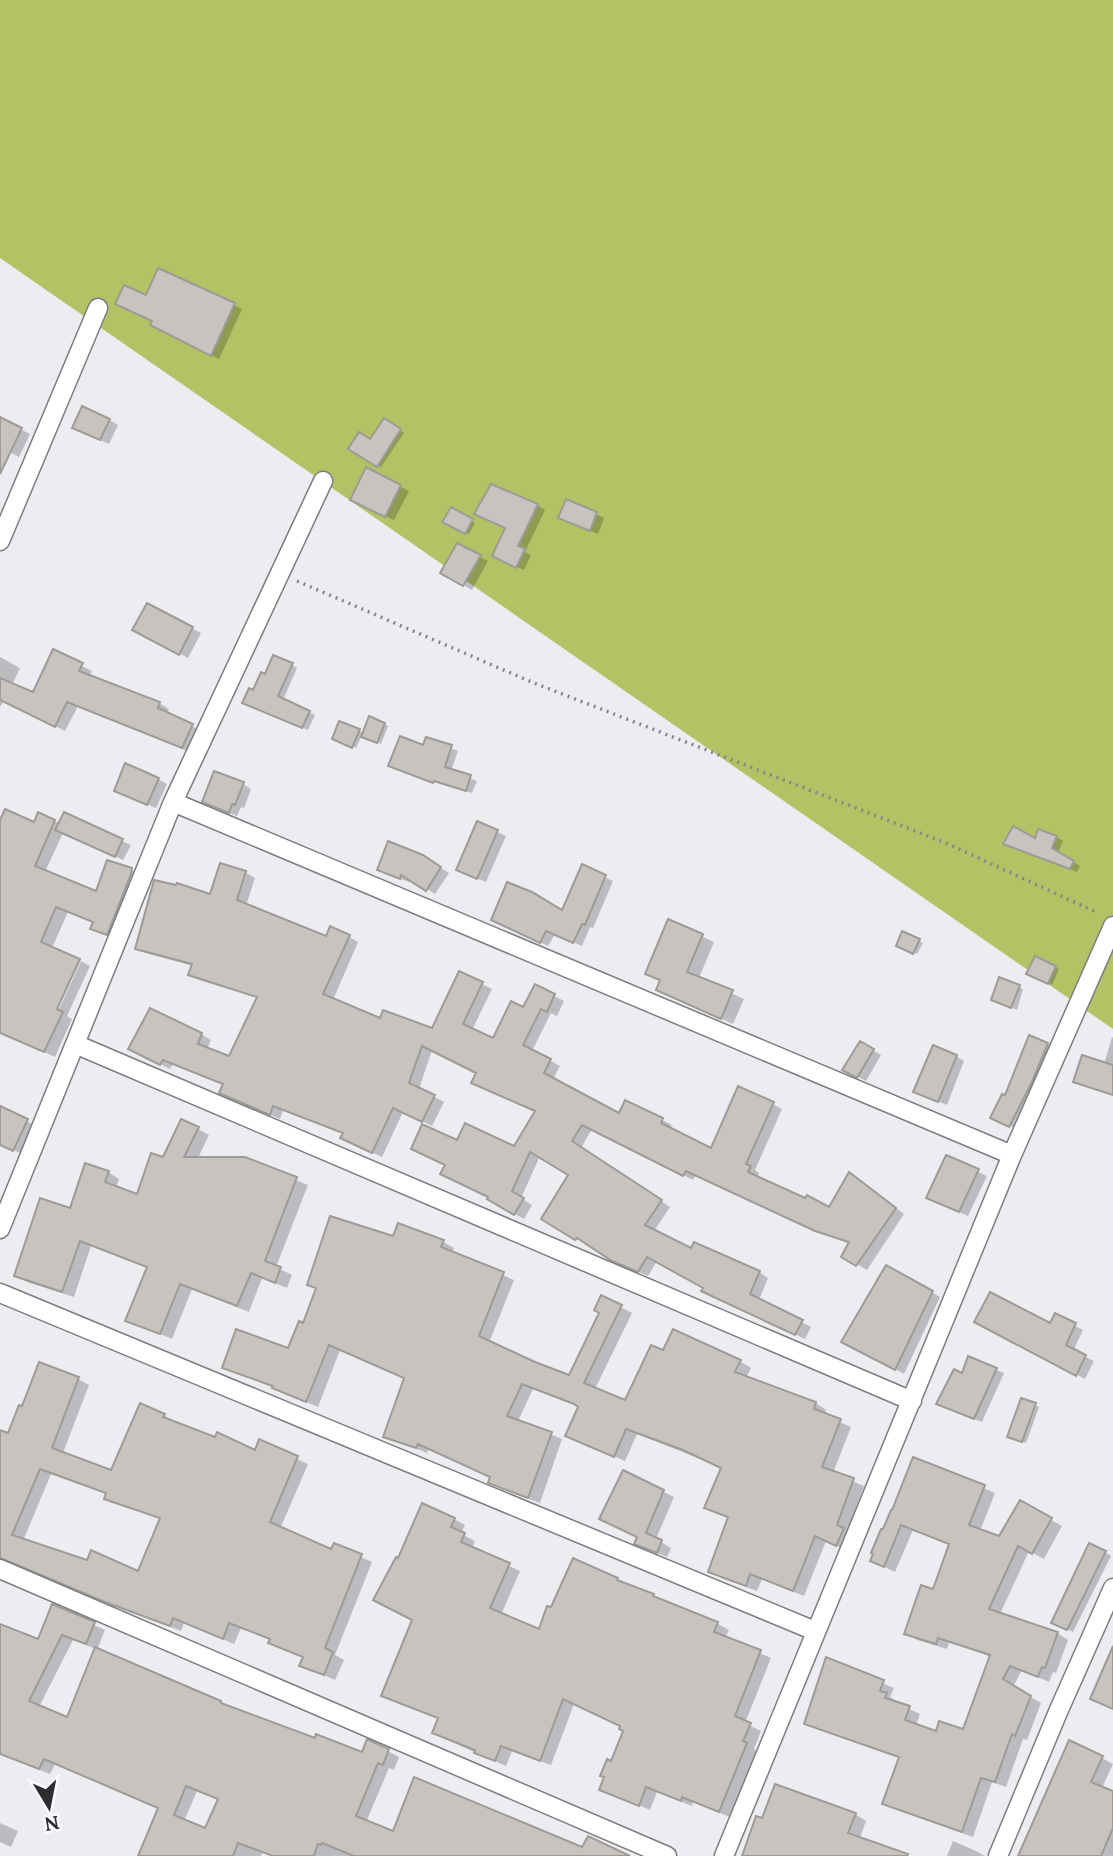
<svg xmlns="http://www.w3.org/2000/svg" width="1113" height="1856" font-family="Lora,serif">
<style>
.forest{fill:#b2c265}
.shadow{fill:#0003;fill-rule:evenodd}
.building{fill:#c7c3be;stroke:#9e9a96;stroke-width:2;fill-rule:evenodd}
.lines{fill:none;stroke-linecap:round;stroke-linejoin:round}
.street-casing{stroke:#7c7c81;stroke-width:21}
.path{stroke:#868689;stroke-width:3.5;stroke-dasharray:2 5;stroke-linecap:butt}
.street{stroke:#fff;stroke-width:18}
</style>
<rect width="100%" height="100%" fill="#ececf1"/>
<path class="forest" d="M0 0H1113V1029L0 258Z"/>
<path class="shadow" d="M159 270 242 309 219 359 160 329 154 321 147 297Z
M0 419 30 434 19 457 0 447Z
M109 420 118 425 109 444 82 432Z
M384 420 404 433 381 467 351 449 371 441Z
M367 470 409 491 394 520 361 504Z
M537 505 545 510 525 552 531 555 524 570 501 560Z
M451 510 475 523 469 534 445 521Z
M596 514 604 518 598 534 569 522Z
M458 545 488 561 472 590 442 573Z
M148 605 201 633 188 658 143 634Z
M53 652 92 671 89 677 159 703 169 709 167 714 202 731 192 753 78 706 65 731 4 701 0 707V657L20 668 12 685 34 694Z
M292 665 297 668 283 700 315 715 308 730 250 705 253 692 265 676Z
M370 718 388 726 381 744 362 735 356 748 337 740 359 731 364 733Z
M427 739 458 751 451 771 477 781 472 793 397 769 424 747Z
M158 779 167 784 156 808 124 795Z
M243 784 251 789 244 808 241 807 237 816 213 806Z
M54 821 122 841 131 845 123 860 63 833 45 872 97 893 131 870 142 876 118 940 93 928 95 923 68 912 52 948V1016L55 1018 81 961 90 966 67 1016 72 1019 55 1057 0 1032V825Z
M478 823 506 836 486 882 466 874Z
M1056 837 1063 841 1058 853 1080 866 1077 872 1012 847Z
M422 857 449 873 435 894 410 878 409 882 387 874Z
M583 867 613 881 593 928 590 927 582 946 555 934 548 946 501 924 563 913Z
M245 872 255 878 246 906 326 938 349 937 358 942 333 1000 381 1021 433 1030 460 973 492 989 472 1030 494 1041 524 1009 535 986 564 1001 557 1016 551 1013 532 1051 560 1066 553 1079 619 1115 662 1120 672 1125 670 1129 712 1150 773 1104 782 1109 755 1170 759 1173 757 1178 829 1209 859 1180 904 1214 867 1270 843 1256 850 1244 826 1235 696 1175 693 1180 592 1129 581 1148 670 1207 654 1231 691 1250 759 1272 768 1278 759 1300 811 1327 805 1339 713 1295 705 1287 657 1261 648 1276 624 1265 543 1218 570 1175 540 1156 521 1198 532 1205 524 1219 489 1199 457 1142 514 1148 537 1112 478 1073 432 1050 419 1089 444 1102 432 1126 403 1112 382 1157 352 1143 344 1133 283 1110 280 1119 231 1098 225 1084 173 1064 170 1069 140 1054 201 1034 211 1040 207 1049 229 1058 258 998 200 980 190 974 193 966 146 953 137 948Z
M669 921 714 942 699 978 744 999 733 1024 670 995 661 981Z
M903 934 923 943 917 954 898 945Z
M1036 958 1059 969 1052 985 1028 973Z
M1014 985 1023 989 1017 1010 993 1000Z
M1112 1037 1113 1038V1096L1076 1082 1104 1064Z
M860 1043 881 1055 866 1081 853 1074Z
M1047 1044 1055 1049 1018 1130 1001 1122 1006 1097Z
M956 1056 964 1061 947 1105 924 1096Z
M0 1110 35 1125 22 1154 0 1144Z
M198 1129 209 1135 198 1158 244 1159 308 1185 276 1267 292 1275 287 1288 262 1278 249 1312 192 1289 172 1339 127 1320 148 1268 91 1246 74 1297 27 1282 16 1275 71 1210 108 1172 119 1179 116 1188 138 1196 164 1159Z
M947 1157 987 1176 968 1216 937 1202Z
M399 1225 443 1242 454 1248 452 1253 514 1280 489 1343 570 1378 601 1313 602 1298 632 1313 595 1389 626 1402 730 1380 733 1381 741 1362 751 1368 746 1378 816 1403 826 1410 824 1415 851 1427 833 1473 864 1486 847 1532 854 1536 847 1551 826 1541 804 1596 762 1579 757 1591 721 1578 710 1572 730 1518 706 1507 723 1468 637 1434 625 1461 578 1441 580 1406 533 1389 518 1421 562 1439 540 1503 501 1489 490 1482 492 1478 429 1448 427 1453 385 1436 406 1378 340 1350 318 1407 224 1367 289 1350 304 1325 394 1238Z
M886 1267 940 1297 904 1374 852 1346Z
M1056 1316 1083 1330 1073 1351 1094 1361 1085 1379 976 1321 1051 1326Z
M969 1359 1004 1373 982 1422 946 1407Z
M78 1379 89 1385 63 1453 112 1472 164 1415 174 1423 255 1453 260 1442 308 1464 280 1529 332 1551 335 1545 372 1562 335 1655 344 1660 335 1680 301 1665 304 1658 281 1649 270 1642 271 1640 241 1628 234 1644 184 1623 181 1631 118 1607 17 1564 10 1563 3 1568 0 1567V1431L9 1435 23 1408ZM51 1474 107 1494 106 1498 117 1504 161 1519 139 1573 88 1562 23 1541Z
M1035 1405 1039 1407 1026 1443 1013 1438Z
M914 1459 995 1493 980 1531 1000 1539 1020 1503 1062 1526 1044 1559 1029 1551 1000 1614 1057 1633 1068 1640 1056 1673 1053 1672 1049 1682 1022 1670 1013 1687 1041 1703 1027 1740 1023 1739 1006 1787 992 1782 973 1837 895 1809 884 1803 900 1758 817 1729 806 1723 827 1659 894 1688 890 1697 897 1701 896 1703 920 1714 916 1725 937 1734 964 1731 992 1657 949 1642 947 1649 917 1640 906 1633 934 1592 950 1545 913 1530 895 1572 872 1561Z
M623 1472 674 1497 656 1539 671 1548 667 1557 647 1549 639 1537Z
M454 1519 465 1525 461 1534 475 1541 472 1549 520 1571 501 1615 540 1631 552 1610 617 1580 664 1603 718 1624 729 1630 725 1638 771 1658 745 1723 761 1731 754 1749 757 1751 730 1817 693 1802 692 1806 657 1792 650 1810 601 1789 625 1731 622 1726 574 1704 551 1765 512 1751 506 1766 445 1739 434 1733 440 1719 383 1695 414 1620 399 1560Z
M1105 1552 1111 1556 1073 1632 1059 1625Z
M53 1606 105 1630 97 1650 230 1708 363 1754 368 1741 399 1757 394 1770 389 1768 366 1822 394 1833 583 1849 628 1856H281L276 1820 261 1856H140L160 1809 55 1764 50 1774 0 1754V1625L39 1641ZM73 1640 96 1649 68 1719 39 1707ZM197 1791 220 1800 206 1830 184 1821Z
M1102 1758 1113 1764 1102 1788 1113 1793V1856H1020Z
M855 1814 866 1821 860 1838 909 1856H744L763 1820Z
M0 1823 18 1831 11 1847 0 1842Z
M953 1841 976 1851 985 1856H947Z"/>
<path class="building" d="M158 268 235 303 211 356 150 325 152 321 115 304 124 285 146 295Z
M82 406 110 419 100 440 72 428Z
M0 417 22 428 0 474Z
M384 418 401 429 377 467 348 449 359 432 370 439Z
M366 467 401 485 385 517 350 500Z
M491 484 538 504 518 546 525 549 516 568 492 556 505 528 474 514Z
M566 499 597 512 590 531 558 518Z
M451 507 473 519 465 534 442 522Z
M457 543 481 555 463 586 440 573Z
M147 603 193 627 179 655 132 630Z
M53 649 83 663 79 671 160 702 158 708 193 724 182 748 67 702 55 727 0 700V678L33 692Z
M273 655 293 663 278 696 310 711 302 728 242 703 249 688 253 690 261 672 265 674Z
M369 716 385 723 377 743 361 737Z
M339 721 360 729 352 748 332 739Z
M400 736 423 745 426 737 452 745 445 767 471 775 466 791 434 781 433 783 388 766Z
M125 763 159 778 147 805 114 791Z
M214 771 244 782 235 805 232 804 229 813 202 802Z
M5 809 34 822 38 812 55 820 35 866 96 891 107 860 132 868 131 874 107 935 90 929 93 922 56 907 41 942 80 959 57 1009 63 1012 44 1052 0 1033V820Z
M64 812 123 839 115 857 55 830Z
M477 821 498 830 477 879 456 870Z
M1013 826 1035 838 1038 829 1057 836 1052 848 1074 861 1070 869 1003 844Z
M388 841 423 855 441 867 426 891 401 875 400 879 377 870Z
M220 863 246 871 237 900 326 936 330 926 350 935 323 994 380 1018 383 1010 432 1028 459 971 483 982 463 1024 493 1038 511 1001 523 1007 535 984 555 994 547 1012 541 1009 523 1045 551 1059 544 1073 619 1113 625 1100 663 1118 661 1123 711 1148 738 1086 774 1102 746 1164 751 1166 748 1172 805 1198 807 1195 829 1207 849 1172 896 1208 856 1266 841 1257 849 1242 815 1231 686 1171 683 1176 582 1125 572 1141 662 1200 645 1225 691 1248 694 1242 760 1271 750 1294 803 1320 795 1335 701 1291 703 1288 647 1257 638 1272 612 1261 577 1238 575 1240 541 1219 568 1175 530 1152 512 1191 524 1198 514 1215 487 1199 488 1197 440 1174 445 1165 411 1149 422 1124 457 1140 465 1123 514 1146 535 1111 471 1083 476 1073 422 1046 409 1083 435 1095 422 1122 393 1108 372 1153 340 1138 343 1133 273 1106 270 1115 219 1093 223 1084 163 1060 160 1065 128 1049 150 1008 202 1033 198 1044 229 1056 257 997 188 975 192 964 135 949 154 880 176 885 177 883 210 894Z
M582 864 606 875 585 925 582 924 573 943 546 931 540 943 491 920 507 882 532 892 562 910Z
M668 919 703 934 687 972 733 990 721 1019 656 990 660 980 645 974Z
M902 931 920 939 913 954 896 946Z
M1035 956 1056 966 1048 984 1026 974Z
M999 977 1020 985 1011 1008 991 1000Z
M1029 1035 1048 1043 1032 1082 1009 1127 990 1118 1002 1094 1005 1095Z
M860 1041 874 1049 857 1078 842 1070Z
M933 1045 957 1055 938 1102 913 1092Z
M1082 1055 1113 1065V1095L1073 1082Z
M0 1106 28 1119 13 1151 0 1145Z
M181 1119 199 1127 184 1157H245L297 1177 265 1261 281 1267 275 1283 251 1273 237 1306 180 1284 160 1334 125 1321 147 1267 80 1241 62 1292 14 1276 40 1198 70 1208 85 1163 109 1171 105 1182 137 1194 151 1153 163 1157Z
M946 1155 979 1169 959 1212 926 1198Z
M330 1216 393 1236 398 1223 444 1240 441 1247 504 1272 479 1336 535 1362 569 1375 599 1313 594 1310 601 1295 622 1305 584 1383 625 1400 651 1345 663 1350 673 1329 741 1360 735 1372 816 1402 814 1409 841 1419 822 1467 854 1478 837 1525 844 1528 836 1546 815 1536 793 1591 750 1574 746 1586 708 1572 728 1517 704 1508 721 1468 683 1450 626 1429 614 1457 565 1436 578 1407 574 1404 522 1384 507 1416 552 1432 528 1498 488 1483 490 1477 418 1444 416 1448 383 1437 404 1378 329 1345 306 1402 272 1388 273 1386 222 1368 236 1329 288 1348 299 1321 303 1323 316 1288 307 1285Z
M886 1265 933 1291 895 1370 841 1342Z
M990 1292 1050 1323 1055 1313 1076 1323 1066 1345 1086 1355 1076 1376 974 1322Z
M968 1356 997 1368 974 1419 936 1404 954 1369 962 1373Z
M39 1362 79 1377 52 1448 111 1470 140 1403 165 1414 163 1417 215 1437 217 1432 255 1450 259 1439 298 1456 270 1522 331 1549 334 1543 362 1554 325 1648 333 1652 324 1675 299 1666 303 1657 268 1643 270 1639 229 1623 223 1639 173 1618 170 1626 105 1602 0 1558V1430L8 1433 19 1405 22 1406ZM40 1469 106 1493 104 1499 160 1518 138 1571 91 1550 87 1560 12 1535Z
M1021 1398 1036 1403 1022 1442 1007 1437Z
M913 1457 985 1485 969 1525 999 1536 1020 1500 1052 1518 1032 1554 1018 1546 989 1609 1058 1632 1045 1668 1042 1667 1038 1677 1010 1666 1003 1679 1031 1696 1015 1736 1012 1734 995 1782 981 1778 962 1832 882 1804 899 1757 804 1724 826 1657 884 1680 880 1691 887 1693 885 1698 910 1706 905 1720 936 1731 939 1721 963 1729 990 1655 938 1638 936 1644 904 1634 921 1585 933 1589 949 1544 901 1525 884 1567 870 1561 873 1554 871 1553 881 1529H883L891 1510H892Z
M623 1470 664 1490 646 1533 662 1540 657 1553 634 1544 637 1537 599 1519Z
M422 1503 455 1518 451 1527 465 1533 461 1542 510 1563 490 1608 539 1629 547 1606 551 1607 573 1558 618 1578 617 1580 654 1594 653 1596 718 1622 714 1632 761 1650 735 1716 751 1723 743 1741 747 1743 719 1812 682 1797 681 1801 646 1787 639 1806 599 1790 604 1777 600 1776 607 1759 611 1761 623 1731 619 1729 620 1726 563 1699 540 1761 501 1746 495 1761 474 1753 475 1750 432 1733 438 1718 381 1696 412 1620 373 1600 396 1557 398 1558Z
M1089 1543 1106 1551 1067 1630 1051 1623Z
M52 1604 95 1622 86 1644 62 1635 29 1701 67 1717 95 1647 221 1701V1703L315 1738 316 1734 362 1752 367 1739 389 1749 383 1765 378 1763 356 1816 393 1831 414 1777 582 1847 588 1836 630 1856H354L322 1843 321 1845 318 1844 314 1856H273L238 1843 233 1856H138L158 1808 44 1759 39 1769 0 1754V1624L38 1639ZM186 1786 218 1799 205 1828 174 1815Z
M1113 1646V1709L1090 1699Z
M1069 1740 1103 1756 1091 1782 1113 1791V1828L1101 1856H1018Z
M775 1784 856 1813 848 1833 908 1854 907 1856H742L756 1816 762 1818Z"/>
<g class="lines">
<defs>
<path id="street" d="M0 541 98 308
M173 802 1012 1155
M75 1044 912 1401
M0 1229 173 802 323 481
M0 1293 815 1631
M0 1569 667 1856
M724 1856 1012 1155 1113 926
M998 1856 1058 1712 1113 1588"/>
</defs>
<use href="#street" class="street-casing"/>
<path class="path" d="M297 581 534 683 946 843 1098 913"/>
<use href="#street" class="street"/>
</g>
<g transform="translate(49 1807) rotate(170)" stroke="#f9f9ff" stroke-width="5" paint-order="stroke">
<path d="M0-5L12 26L0 18L-12 26Z" fill="#2d2d2f"/>
<text y="-10" font-size="19" font-weight="bold" text-anchor="middle" fill="#2d2d2f">N</text>
</g>
</svg>
